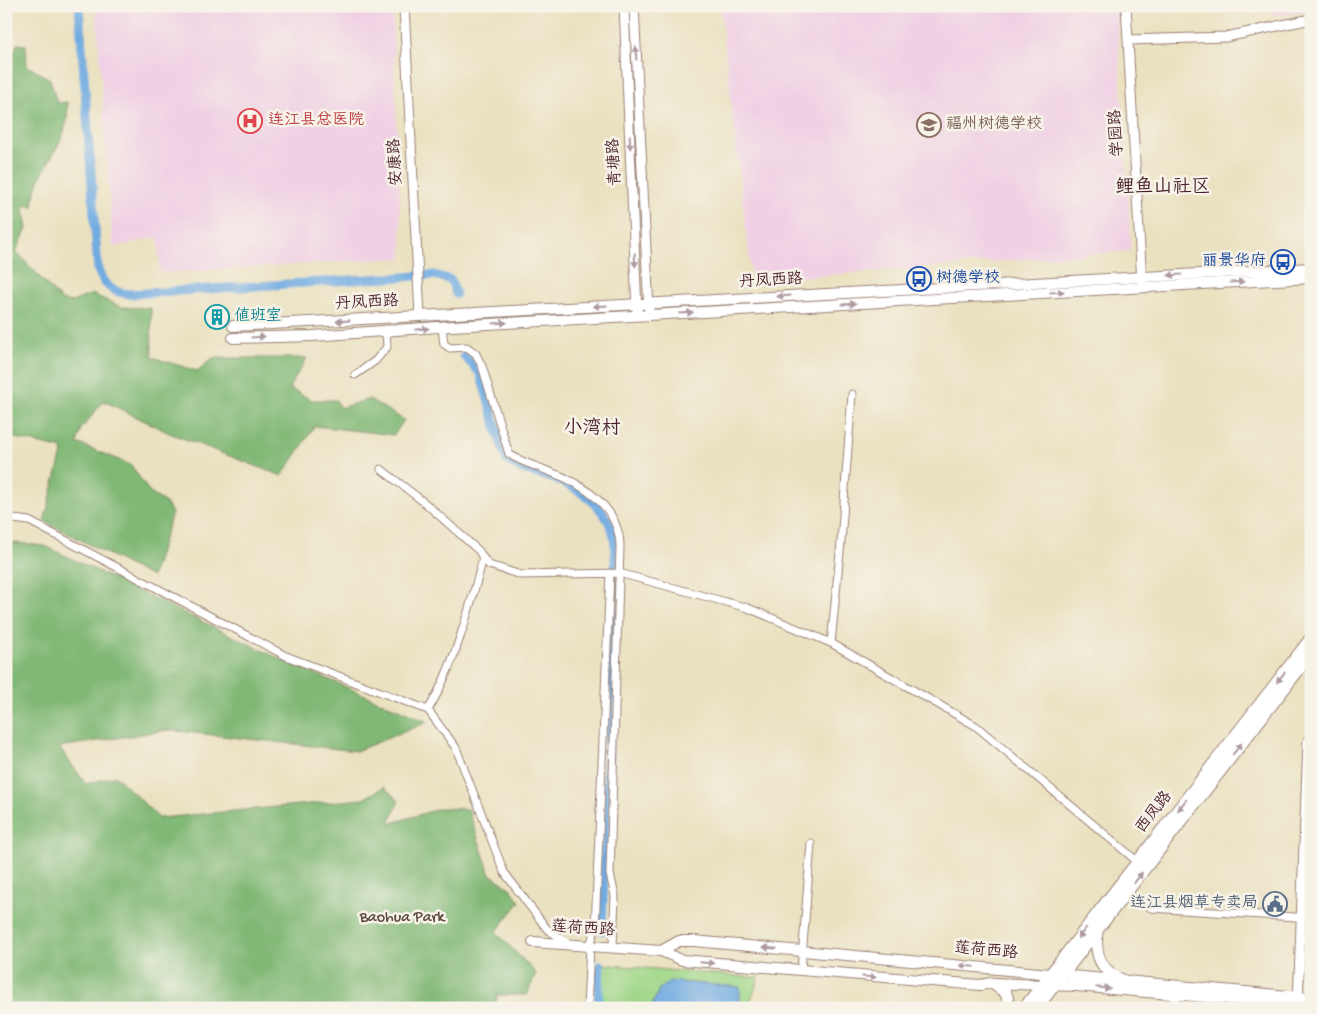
<svg xmlns="http://www.w3.org/2000/svg" width="1317" height="1014" font-family="'Gochi Hand','LXGW WenKai TC',sans-serif">
<style>
.built{fill:#f0d0e4}
.green{fill:#a0d789;stroke:#757b5a}
.forest{fill:#80b875;stroke:#656c50}
.water{fill:#71abe1;stroke:#5e6586}
.lines{fill:none;stroke-linecap:round;stroke-linejoin:round}
.canal{stroke:#71abe1;stroke-width:9}
.minor-casing{stroke:#9a8076;stroke-width:9}
.tertiary-casing{stroke:#9a8076;stroke-width:11}
.secondary-casing{stroke:#9a8076;stroke-width:12}
.primary-casing{stroke:#9a8076;stroke-width:13}
.minor{stroke:#fff;stroke-width:7}
.tertiary{stroke:#fff;stroke-width:9}
.secondary{stroke:#fff;stroke-width:10}
.primary{stroke:#fff;stroke-width:11}
.oneway{fill:#ae9aa0}
.labels{text-anchor:middle;dominant-baseline:central;stroke-width:5;stroke-linejoin:round;paint-order:stroke}
.health-label{font-size:16px;fill:#be3a42;stroke:#f7f3e8;text-anchor:start}
.education-label{font-size:16px;fill:#785e54;stroke:#f7f3e8;text-anchor:start}
.street-label{font-size:16px;fill:#4a1f2b;stroke:#f7f3e8}
.transit-label{font-size:16px;fill:#164399;stroke:#f7f3e8;text-anchor:end}
.culture-label{font-size:16px;fill:#0d838f;stroke:#f7f3e8;text-anchor:start}
.service-label{font-size:16px;fill:#4e5e75;stroke:#f7f3e8;text-anchor:end}
.park-label{font-size:16px;fill:#604d42;stroke:#f7f3e8}
.quarter-label{font-size:19px;fill:#4a1f2b;stroke:#f7f3e8}
</style>
<rect width="100%" height="100%" fill="#f7f3e8"/>
<filter id="ink" filterUnits="userSpaceOnUse"><feTurbulence type="fractalNoise" baseFrequency=".02" numOctaves="2"/><feDisplacementMap in="SourceGraphic" scale="10" xChannelSelector="R" yChannelSelector="G"/><feConvolveMatrix kernelMatrix="1 2 1 2 8 2 1 2 1" color-interpolation-filters="sRGB"/></filter>
<filter id="wash" filterUnits="userSpaceOnUse"><feTurbulence type="fractalNoise" baseFrequency=".0096" numOctaves="4" result="noise"/><feDisplacementMap in="SourceGraphic" scale="20" xChannelSelector="R" yChannelSelector="G"/><feGaussianBlur stdDeviation="1.12" result="paint"/><feColorMatrix in="noise" values="0 0 0 0 0 0 0 0 0 0 0 0 0 0 0 0 0 1.4 0 .05"/><feComposite in="paint" operator="in"/></filter>
<g filter="url(#wash)">
<rect width="100%" height="100%" fill="#eae1c0"/>
<path class="built" d="M96 6H392L402 258 160 273 158 237 113 247Z
M720 6H1116L1131 244 1129 251 752 281Z
M1272 6H1311V12L1273 15Z"/>
<path class="green" d="M600 964 759 978 748 1008H598Z"/>
<path class="forest" d="M17 44 26 45 27 66 50 79 57 103 67 102C73 143 34 168 33 207L23 205 27 229 16 251 61 300 72 302 92 294 121 307 151 308 152 357 197 371 213 358H307L289 388 312 400H336L340 408 369 399 404 420 394 435 315 426 282 476 169 433 104 401 81 429 77 443 131 465 150 493 166 503 172 513 152 577 44 521 63 449 6 436V56H13Z
M6 542 45 546 274 656 428 722 356 751 168 730 59 747 86 784 116 776 159 818 363 799 384 787 399 801 389 824 441 808 468 809 490 874 511 889 520 902 496 932 536 973 527 995H497L496 1008H6Z"/>
<path class="water" d="M670 981 740 987V1006L739 1008H651L659 989Z"/>
<g class="lines">
<path class="canal" d="M79 6 98 270C104 286 112 292 129 294L434 275 451 280 456 294
M464 356 480 373 506 459C516 469 536 473 548 477 575 485 604 504 613 532 618 549 614 572 614 590L602 931
M598 1008 600 965"/>
</g>
</g>
<g filter="url(#ink)">
<g class="lines">
<defs>
<path id="minor" d="M442 327 444 344 450 348 467 347 476 354 482 366 509 454C520 462 536 466 548 471 582 483 620 507 620 547L610 874 615 896 613 947
M355 375 375 361 387 347 386 332
M381 469 425 503 479 551 483 558C471 604 453 670 428 710
M6 518 29 521 286 656 428 710 456 748 504 872 547 929 569 944
M483 558 489 565 521 575 619 573 748 608 831 643 976 726 1138 862
M831 643 841 542 852 394
M1138 899 1151 908 1311 918
M801 971 811 843
M587 1008 590 946 595 929 610 573"/>
<path id="tertiary" d="M404 6 420 316
M624 6 637 311
M634 6 649 311
M1126 6 1142 283
M1128 40 1226 37 1311 19
M1175 994V1008
M1298 1003 1308 741"/>
<path id="secondary" d="M233 326 1311 268
M233 338 313 336 452 326 1311 278
M533 942 661 951 682 960 980 985 992 983 1076 986 1311 1006
M661 951 679 941H694L1311 998"/>
<path id="primary" d="M1097 932C1094 956 1102 973 1125 981
M992 983 1006 993 1010 1008
M1024 1008 1311 638
M1037 1008 1311 654"/>
</defs>
<use href="#minor" class="minor-casing"/>
<use href="#tertiary" class="tertiary-casing"/>
<use href="#secondary" class="secondary-casing"/>
<use href="#primary" class="primary-casing"/>
<use href="#minor" class="minor"/>
<use href="#tertiary" class="tertiary"/>
<use href="#secondary" class="secondary"/>
<use href="#primary" class="primary"/>
</g>
<defs><path id="oneway-solid" d="M-6-.8H1V-3.2L6.5 0L1 3.2V.8H-6Z" transform="scale(1.25)"/></defs>
<g class="oneway">
<use href="#oneway-solid" transform="translate(636 53) rotate(-93)"/>
<use href="#oneway-solid" transform="translate(630 142) rotate(87)"/>
<use href="#oneway-solid" transform="translate(635 260) rotate(87)"/>
<use href="#oneway-solid" transform="translate(1175 275) rotate(177)"/>
<use href="#oneway-solid" transform="translate(1237 282) rotate(-3)"/>
<use href="#oneway-solid" transform="translate(1057 292) rotate(-3)"/>
<use href="#oneway-solid" transform="translate(784 296) rotate(177)"/>
<use href="#oneway-solid" transform="translate(849 304) rotate(-3)"/>
<use href="#oneway-solid" transform="translate(600 306) rotate(177)"/>
<use href="#oneway-solid" transform="translate(686 313) rotate(-3)"/>
<use href="#oneway-solid" transform="translate(343 321) rotate(177)"/>
<use href="#oneway-solid" transform="translate(500 323) rotate(-3)"/>
<use href="#oneway-solid" transform="translate(422 329) rotate(-6)"/>
<use href="#oneway-solid" transform="translate(258 337) rotate(-3)"/>
<use href="#oneway-solid" transform="translate(1281 677) rotate(128)"/>
<use href="#oneway-solid" transform="translate(1237 749) rotate(-52)"/>
<use href="#oneway-solid" transform="translate(1182 805) rotate(128)"/>
<use href="#oneway-solid" transform="translate(1138 878) rotate(-52)"/>
<use href="#oneway-solid" transform="translate(1082 933) rotate(128)"/>
<use href="#oneway-solid" transform="translate(770 948) rotate(-175)"/>
<use href="#oneway-solid" transform="translate(707 963) rotate(5)"/>
<use href="#oneway-solid" transform="translate(967 966) rotate(-175)"/>
<use href="#oneway-solid" transform="translate(869 977) rotate(4)"/>
<use href="#oneway-solid" transform="translate(1103 988) rotate(5)"/>
</g>
</g>
<defs>
<symbol id="hospital-ring" viewBox="-11 -11 22 22"><circle r="9.5" fill="#f7f3e8" stroke="#e0444e" stroke-width="1.5"/><path d="M-5-5h3v3.5h4V-5h3V5h-3V1.5h-4V5h-3Z" fill="#e0444e"/></symbol>
<symbol id="school-ring" viewBox="-11 -11 22 22"><circle r="9.5" fill="#f7f3e8" stroke="#8d6e63" stroke-width="1.5"/><path d="M0-5L7-2L0 1L-7-2ZM-4 1L0 2.5L4 1V4Q0 6-4 4Z" fill="#8d6e63"/></symbol>
<symbol id="bus-ring" viewBox="-11 -11 22 22"><circle r="9.5" fill="#f7f3e8" stroke="#1a4fb4" stroke-width="1.5"/><path d="M-5-6H5V4H4V6H2V4H-2V6H-4V4H-5ZM-3.5-4V0h7V-4ZM-3.5 1.2v1.5H-2V1.2ZM2 1.2v1.5H3.5V1.2Z" fill="#1a4fb4"/></symbol>
<symbol id="building-ring" viewBox="-11 -11 22 22"><circle r="9.5" fill="#f7f3e8" stroke="#0f9aa8" stroke-width="1.5"/><path d="M-4-6H4V6H1V3H-1V6H-4ZM-2.5-4.3h1.7v1.8h-1.7ZM.8-4.3h1.7v1.8H.8ZM-2.5-1h1.7V.8h-1.7ZM.8-1h1.7V.8H.8Z" fill="#0f9aa8"/></symbol>
<symbol id="civic-ring" viewBox="-11 -11 22 22"><circle r="9.5" fill="#f7f3e8" stroke="#5c6f8a" stroke-width="1.5"/><path d="M-.6-6.5H3V-4.5H.6V-3L4-1V1h2V6H-6V1h2V-1L-.6-3ZM-1.2 2.5V6h2.4V2.5Z" fill="#5c6f8a"/></symbol>
</defs>
<g fill-rule="evenodd">
<use href="#hospital-ring" x="236" y="107" width="28" height="28"/>
<use href="#school-ring" x="915" y="111" width="28" height="28"/>
<use href="#bus-ring" x="1269" y="248" width="28" height="28"/>
<use href="#bus-ring" x="905" y="265" width="28" height="28"/>
<use href="#building-ring" x="203" y="303" width="28" height="28"/>
<use href="#civic-ring" x="1261" y="890" width="28" height="28"/>
</g>
<g class="labels">
<g class="health-label">
<text x="268" y="121">连江县总医院</text>
</g>
<g class="education-label">
<text x="946" y="125">福州树德学校</text>
</g>
<g class="street-label">
<text transform="translate(1118 133) rotate(-93)">学园路</text>
<text transform="translate(397 162) rotate(-93)">安康路</text>
<text transform="translate(616 162) rotate(-93)">青塘路</text>
<text transform="translate(771 282) rotate(-3)">丹凤西路</text>
<text transform="translate(367 304) rotate(-3)">丹凤西路</text>
<text transform="translate(1155 813) rotate(-52)">西凤路</text>
<text transform="translate(583 930) rotate(4)">莲荷西路</text>
<text transform="translate(986 952) rotate(5)">莲荷西路</text>
</g>
<g class="transit-label">
<text x="1266" y="262">丽景华府</text>
<text x="936" y="279" text-anchor="start">树德学校</text>
</g>
<g class="culture-label">
<text x="234" y="317">值班室</text>
</g>
<g class="service-label">
<text x="1258" y="904">连江县烟草专卖局</text>
</g>
<g class="park-label">
<text x="402" y="918">Baohua Park</text>
</g>
<g class="quarter-label">
<text x="1163" y="188">鲤鱼山社区</text>
<text x="592" y="429">小湾村</text>
</g>
</g>
<rect width="1317" height="1014" fill="none" stroke="#f7f3e8" stroke-width="25"/>
</svg>
